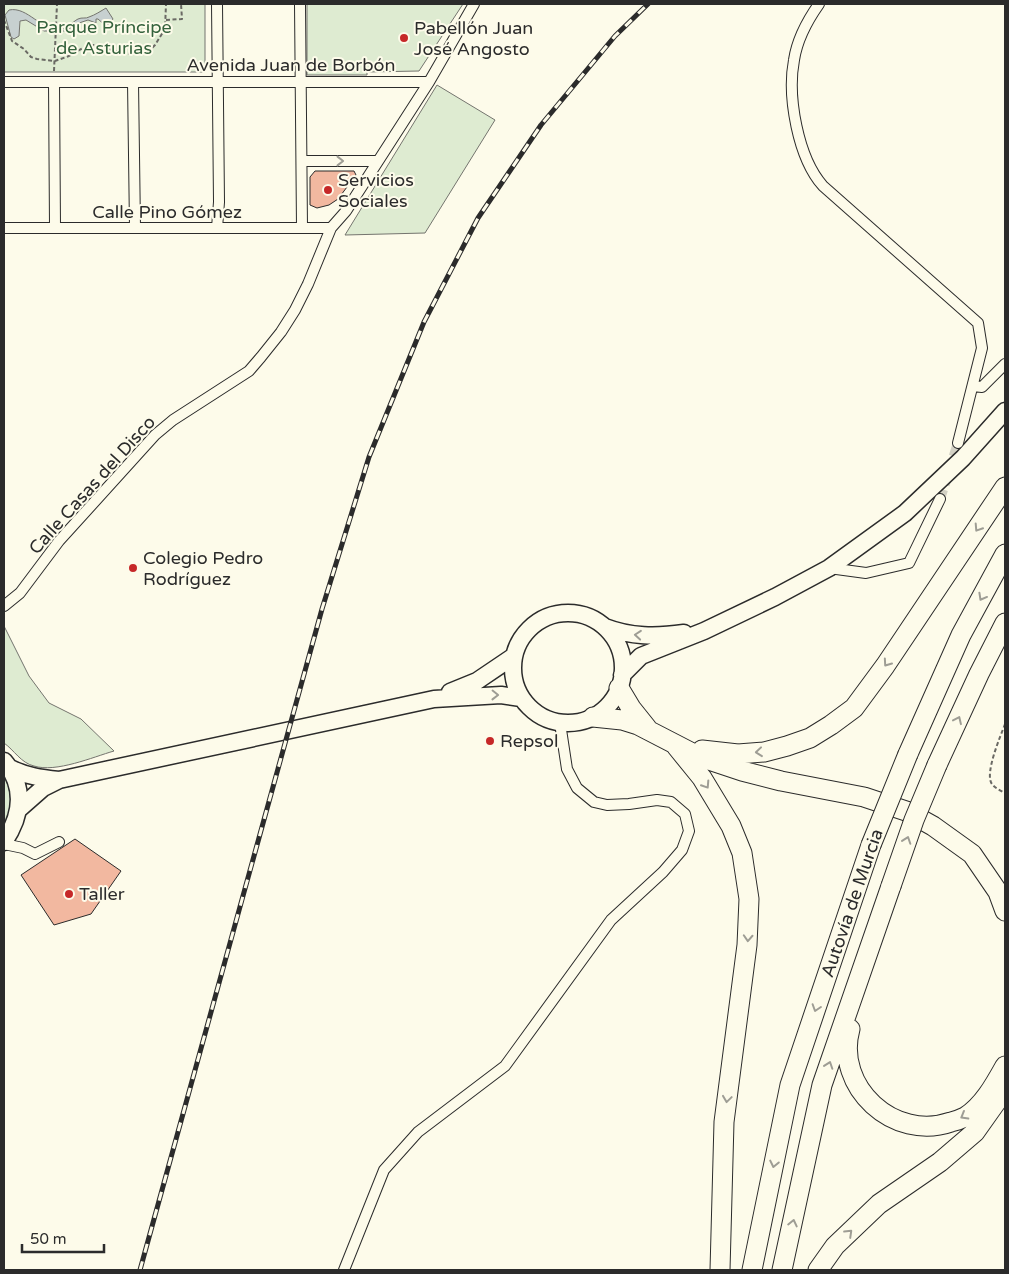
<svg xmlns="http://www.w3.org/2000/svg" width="1009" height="1274" font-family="'Varela Round',sans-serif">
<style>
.green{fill:#deebd1;stroke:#74746e}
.water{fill:#c7d0d0;stroke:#74746e}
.building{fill:#f2b8a0;stroke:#2b2b2b}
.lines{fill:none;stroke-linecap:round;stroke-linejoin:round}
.street-tunnel{stroke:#d3d1c4;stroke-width:10;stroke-dasharray:10 5;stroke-linecap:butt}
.street-casing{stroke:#2b2b2b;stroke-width:12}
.primary-casing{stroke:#2b2b2b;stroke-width:19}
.highway-casing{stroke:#2b2b2b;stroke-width:21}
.path{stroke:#6a6964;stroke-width:2;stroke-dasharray:4 2.5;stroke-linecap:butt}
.street{stroke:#fdfbea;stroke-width:10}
.primary{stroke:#fdfbea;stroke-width:16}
.highway{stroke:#fdfbea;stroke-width:19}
.rail-casing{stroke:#2b2b2b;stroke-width:5}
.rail{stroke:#fdfbea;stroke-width:3;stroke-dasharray:9;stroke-linecap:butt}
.highway-bridge-casing{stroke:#2b2b2b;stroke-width:21;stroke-linecap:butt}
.highway-bridge{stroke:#fdfbea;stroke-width:19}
.oneway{stroke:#9e9d94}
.poi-dot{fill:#c62828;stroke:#fdfbea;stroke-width:2}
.labels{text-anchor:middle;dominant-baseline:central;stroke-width:4;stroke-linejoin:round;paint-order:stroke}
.park-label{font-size:18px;fill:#34623c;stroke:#fdfbea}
.poi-label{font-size:18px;fill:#2b2b2b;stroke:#fdfbea;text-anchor:start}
.street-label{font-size:18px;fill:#2b2b2b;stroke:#fdfbea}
</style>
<rect width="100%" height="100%" fill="#fdfbea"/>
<path class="green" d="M4 4H205V72H4Z
M307 4H463L419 71 367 72V75H307Z
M437 85 495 120 425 233 345 235Z
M4 626 29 676 49 703 81 719 114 751C93 757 56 773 34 766 21 763 14 750 4 743Z
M4 775C13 794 12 810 4 829Z"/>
<path class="water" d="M106 8 113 19 110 23 106 26 98 19H96V23L88 20 76 24 66 31H44L26 20 20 21 19 36 14 39 11 37 5 15 9 10C28 6 41 32 62 29 69 28 72 22 78 19 82 17 86 19 89 17 95 15 101 11 106 8Z"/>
<path class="building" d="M315 171H354L356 175 338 199 329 205 317 208 310 205V177Z
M75 839 121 871 91 914 54 925 21 875Z"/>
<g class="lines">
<path class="street-tunnel" d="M940 499 958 443"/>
<defs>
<path id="street" d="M217 4 219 202 217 228
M300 4 302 228
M819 4C807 21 797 40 794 60 787 97 798 158 823 186L978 323 982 348 958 443
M4 82H429
M54 82 55 227
M133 82 135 228
M302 161H377
M4 228H331
M973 386 982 387 1005 364
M829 568 866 573 909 563 940 499
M4 606 20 593 59 541 155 435 173 420 249 371 261 357 281 332 295 310 308 284 331 228 346 211 429 82 474 4
M4 844 23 848 35 854 59 842
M344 1270 384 1170 418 1132 505 1066 611 920 663 872 682 850 689 831 685 814 671 802 657 800 629 804 607 805 594 802 577 788 567 769 560 723"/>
<path id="primary" d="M513 668a55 55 0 1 1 110 0a55 55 0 1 1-110 0Z
M605 627C631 637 656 637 684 633
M622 675 641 656 704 631 775 597 829 568 905 513 963 458 1005 411
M450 692 477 681 514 656
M4 761C26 787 22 815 4 842
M10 768C26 776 41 778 59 780
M18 810 43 788 59 780 434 699 501 695 521 698"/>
<path id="highway" d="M619 688 631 708 647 728
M593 717 622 720 638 725 700 757 742 771 781 781 864 797 906 811 933 826 972 854 998 892 1005 911
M676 746 702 778 731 826 742 853 749 899 747 945 724 1122 720 1270
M702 750 738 754 764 752 787 746 810 738 831 725 854 708 885 666 1005 487
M908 754 961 635 1005 554
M937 765 979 674 1005 623
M850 1029C834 1087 894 1142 951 1122 956 1121 961 1119 965 1117 983 1106 995 1084 1005 1066
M752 1270 790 1085 871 845
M782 1270 822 1085 891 886
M818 1270 835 1246 879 1204 940 1162 975 1132 1004 1091"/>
</defs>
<use href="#street" class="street-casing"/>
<use href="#primary" class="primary-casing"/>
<use href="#highway" class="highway-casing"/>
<path class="path" d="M4 20 12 41 24 49 31 57 37 59 55 61 69 56 83 48 94 45 122 53 132 54 150 50 155 45 165 29 166 4
M166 20 182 19 181 4
M54 71 57 4
M1005 724C1001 735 984 774 992 784 995 788 1001 791 1005 793"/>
<use href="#street" class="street"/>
<use href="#primary" class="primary"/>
<use href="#highway" class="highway"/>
<defs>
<path id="rail" d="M140 1270 322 609 369 457 424 322 478 218 541 125 615 36 648 4"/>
</defs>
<use href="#rail" class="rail-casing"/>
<use href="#rail" class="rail"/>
<defs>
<path id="highway-bridge" d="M871 845 908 754
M891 886 914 820 937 765"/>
</defs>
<use href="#highway-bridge" class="highway-bridge-casing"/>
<use href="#highway-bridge" class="highway-bridge"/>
</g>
<defs><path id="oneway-chevron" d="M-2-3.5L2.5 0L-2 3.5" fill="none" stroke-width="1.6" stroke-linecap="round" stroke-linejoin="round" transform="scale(1.25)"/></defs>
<g class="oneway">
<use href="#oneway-chevron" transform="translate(340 161)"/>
<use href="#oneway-chevron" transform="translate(978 528) rotate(123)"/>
<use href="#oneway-chevron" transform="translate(982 597) rotate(119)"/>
<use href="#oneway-chevron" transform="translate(638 635) rotate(-175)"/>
<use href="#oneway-chevron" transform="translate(887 663) rotate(125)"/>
<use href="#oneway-chevron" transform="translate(495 695) rotate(1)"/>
<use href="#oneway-chevron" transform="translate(958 720) rotate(-65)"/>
<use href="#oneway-chevron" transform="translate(759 752) rotate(174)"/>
<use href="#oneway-chevron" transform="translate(706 785) rotate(57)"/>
<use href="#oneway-chevron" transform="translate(907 840) rotate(-71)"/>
<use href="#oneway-chevron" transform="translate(748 938) rotate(93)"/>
<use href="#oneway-chevron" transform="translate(816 1008) rotate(108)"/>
<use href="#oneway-chevron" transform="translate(829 1065) rotate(-71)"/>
<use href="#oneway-chevron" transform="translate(727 1099) rotate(98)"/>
<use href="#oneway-chevron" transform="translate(964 1116) rotate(150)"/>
<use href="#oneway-chevron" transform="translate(774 1164) rotate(102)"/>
<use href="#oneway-chevron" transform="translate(793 1223) rotate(-77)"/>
<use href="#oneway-chevron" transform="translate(849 1233) rotate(-44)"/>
</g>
<g class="poi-dot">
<circle cx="404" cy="38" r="5"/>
<circle cx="328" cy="190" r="5"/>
<circle cx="133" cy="568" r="5"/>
<circle cx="490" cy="741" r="5"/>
<circle cx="69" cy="894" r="5"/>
</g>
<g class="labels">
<g class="park-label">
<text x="104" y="27">Parque Príncipe<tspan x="104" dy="21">de Asturias</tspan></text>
</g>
<g class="poi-label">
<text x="414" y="28">Pabellón Juan<tspan x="414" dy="21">José Angosto</tspan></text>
<text x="338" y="180">Servicios<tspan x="338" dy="21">Sociales</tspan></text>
<text x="143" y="558">Colegio Pedro<tspan x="143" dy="21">Rodríguez</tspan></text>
<text x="500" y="741">Repsol</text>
<text x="79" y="894">Taller</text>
</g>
<g class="street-label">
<text x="291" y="65">Avenida Juan de Borbón</text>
<text x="167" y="212">Calle Pino Gómez</text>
<text transform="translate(92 485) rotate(-48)">Calle Casas del Disco</text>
<text transform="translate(852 903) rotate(-71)">Autovía de Murcia</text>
</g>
</g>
<rect width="1009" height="1274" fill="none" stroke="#2b2b2b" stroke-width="10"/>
<path d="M22 1244v8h82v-8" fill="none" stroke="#2b2b2b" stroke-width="2.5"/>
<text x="30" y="1244" font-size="15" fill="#2b2b2b" stroke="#fdfbea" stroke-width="4" paint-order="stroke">50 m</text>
</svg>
